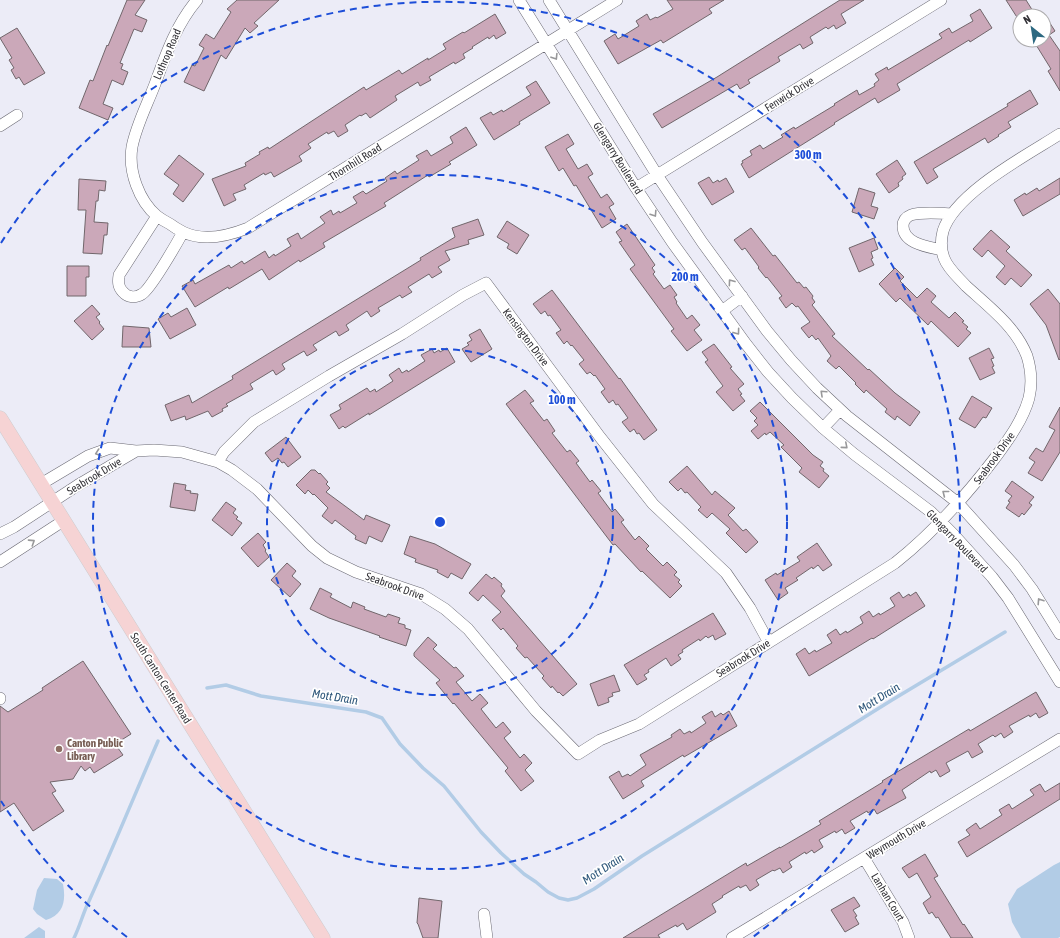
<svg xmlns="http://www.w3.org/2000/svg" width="1060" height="938" font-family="'Asap Condensed',sans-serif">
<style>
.water{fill:#b2cce6}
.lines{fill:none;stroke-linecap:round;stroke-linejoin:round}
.stream{stroke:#b2cce6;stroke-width:3.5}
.building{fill:#cba8b9;stroke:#71666b}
.minor-casing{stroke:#6b6a74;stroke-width:12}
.major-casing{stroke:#cecdcf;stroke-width:15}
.minor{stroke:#fff;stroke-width:11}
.major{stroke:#f6d3d4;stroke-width:14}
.oneway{stroke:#98989a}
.ring{fill:none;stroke:#1d4ed8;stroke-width:2;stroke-dasharray:7 5}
.education-dot{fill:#8d6e63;stroke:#fff;stroke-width:1.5}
.labels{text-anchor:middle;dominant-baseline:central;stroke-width:3.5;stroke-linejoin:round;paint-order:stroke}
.street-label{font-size:11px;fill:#313035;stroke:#fff}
.education-label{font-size:11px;font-weight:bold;fill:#785e54;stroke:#fff;text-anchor:start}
.water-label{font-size:12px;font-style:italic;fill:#2d567a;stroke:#fff}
.centre{fill:#1d4ed8;stroke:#fff;stroke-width:2}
.ring-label{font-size:12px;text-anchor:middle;font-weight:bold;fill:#1d4ed8;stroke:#fff;stroke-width:3.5;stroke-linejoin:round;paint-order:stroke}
</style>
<rect width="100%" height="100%" fill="#ececf7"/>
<path class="water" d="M1060 862V937L1058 938H1021L1012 922 1008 904 1017 889 1054 865Z
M44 878 57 879 63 884C66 900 64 915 46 920L37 914 33 909 37 890Z
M39 927 45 931V938H24Z"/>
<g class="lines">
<path class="stream" d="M207 688 226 685 261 696 366 712 382 718 400 744 423 768 444 786 481 832 501 853 524 874 536 882 548 892 559 898 568 900 577 898 594 889 642 856 892 700 1005 632
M74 938C80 926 83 913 89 901 113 848 135 794 158 741"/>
</g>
<path class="building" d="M127 0H145L135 15 147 20 142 32 134 29 120 63 123 64 121 69 128 72 123 85 112 80 103 104 113 108 108 120 79 108 90 80 93 81 107 45 108 46Z
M237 0H279L254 23 258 26 250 33 245 28 226 59 221 55 204 91 184 82 192 65 195 66 204 48 199 45 206 34 214 39 231 12 227 9Z
M667 0H724L709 9 712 13 663 43 661 40 618 64 604 41 615 34 618 39 639 26 636 21 647 14 650 20 656 17 657 18 673 9Z
M840 0H864L841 14 846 23 836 29 834 25 828 29 826 27 810 37 813 43 803 49 800 44 778 57 780 61 748 80 750 83 740 89 737 84 662 128 653 114 717 77Z
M1006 0H1026L1036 16H1020V22Z
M980 9 992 28 970 42 969 40 897 84 900 90 878 103 875 98 834 123 835 124 749 178 741 164 743 163 742 161 752 155 750 151 760 145 763 149 783 137 781 135 794 127 795 129 835 105 834 104 857 90 859 95 875 86 874 84 879 80 875 74 887 67 888 70 942 38 939 34 949 28 952 33 973 21 970 15Z
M495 14 506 33 496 39 494 35 489 39 488 37 472 47 473 48 463 54 465 58 455 64 454 62 429 77 431 80 420 86 418 82 395 96 397 100 370 118 366 113 361 116 360 115 345 125 348 131 338 137 334 131 328 134 327 132 308 144 311 148 299 156 302 161 274 177 271 172 265 175 264 173 244 185 246 189 233 194 236 200 224 206 212 179 246 166 245 163 260 154 259 152 268 147 269 149 364 87 366 90 399 70 402 74 428 58V60L446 49 443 44 463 32 464 33Z
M1044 14 1055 31 1049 35 1060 51V91L1048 71 1051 69 1033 40H1044Z
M17 28 45 73 24 85 19 77 16 79 11 70 14 68 9 60 12 58 0 38Z
M536 81 550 103 519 122 520 124 494 140 480 118 491 112 493 115 502 110 503 112 531 95 526 87Z
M1030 90 1038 104 1008 122 1011 127 998 135 999 136 988 143 985 138 933 169 938 177 927 184 914 162 1008 106 1007 104Z
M466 127 477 145 449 162 451 164 429 177 428 175 384 203 386 206 323 243 325 247 300 262 299 260 269 280 262 269 229 289 228 287 195 307 182 286 193 280 195 284 229 265 231 268 242 261 244 264 265 251 269 258 274 254 275 256 291 246 287 239 298 233 301 239 325 223 320 217 331 210 333 215 339 211 340 213 357 203 353 197 363 191 366 194 387 181 385 178 395 171 397 174 419 160 416 156 427 150 431 156 453 143 450 137Z
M568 134 574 144 566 149 578 169 587 164 593 174 588 177 601 198 607 194 614 204 609 207 616 219 602 228 576 185 574 186 563 168 559 171 545 147Z
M179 155 204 174 183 202 173 194 179 185 164 174Z
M897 160 906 174 902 177 903 179 898 183 899 186 889 193 876 174Z
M709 177 713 183 718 180 719 182 726 178 734 192 712 205 698 183Z
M1060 178V194L1023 216 1014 200 1025 193 1026 195 1037 188 1039 191Z
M79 179 106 181 105 191 99 190 98 201H96L94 222 108 223 107 235H104L102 254 83 253 86 210H78Z
M859 188 875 193 871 206 878 208 874 219 852 212Z
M478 219 484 235 468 240 469 244 445 251 450 260 438 267 442 272 432 278 429 274 408 287 412 292 402 298 400 295 378 308 380 311 371 317 367 311 346 325 349 330 339 336 336 331 313 345 317 350 307 356 304 351 282 364 285 369 276 375 273 370 250 384 253 389 226 404 228 406 222 409 223 411 212 417 208 411 186 420 185 416 171 421 165 405 189 395 192 403 233 379 232 376 421 260 420 258 455 237 452 228Z
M507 221 529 235 517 254 507 248 509 244 497 237Z
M627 224 655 265 652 268 655 272 653 274 664 289 670 285 677 295 674 297 677 302 676 303 687 319 692 315 700 325 694 330 702 340 687 351 671 331 674 329 630 269 635 265 619 242 622 241 616 232Z
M751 228 773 256 775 255 797 283 799 282 804 288 806 287 813 296 812 298 815 302 812 305 835 334 832 336 868 370 869 369 895 393 920 412 910 426 897 416 895 420 885 412 887 409 866 390 864 393 855 384 856 383 839 366 836 369 827 361 831 356 818 338 816 340 812 335 809 338 801 328 810 322 798 306 796 307 792 303 786 308 779 298 782 296 767 277 766 278 758 268 759 267 745 248 742 250 734 240Z
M991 230 1010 247 1006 251 1032 275 1021 287 1011 278 1005 285 996 277 1005 266 988 250 982 257 973 249Z
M874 238 878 249 871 252 873 258 871 259 874 265 859 272 849 248Z
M67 266H89V277H86V296H67Z
M895 268 904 277 900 281 917 298 927 288 936 296 931 302 949 318 955 312 964 321 962 322 968 327 966 329 971 333 958 347 931 321 928 325 900 298 896 302 879 284Z
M1048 289 1060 304V359L1059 360 1046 325 1030 304Z
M552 290 619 379 620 378 657 430 644 440 639 433 637 434 634 429 630 432 622 422 628 418 618 404 616 405 613 400 609 403 601 392 605 389 595 375 594 376 590 372 587 374 579 364 584 360 572 345 571 346 567 341 564 344 556 333 561 330 550 315 548 316 545 311 541 314 533 304Z
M92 305 100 314 96 317 100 322 99 323 104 329 92 340 74 321Z
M187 308 196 325 170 339 158 319 168 313 171 317Z
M123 326 149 328 151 347H122Z
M480 329 492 349 471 362 462 349 469 345 467 343 472 340 469 335Z
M714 344 732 367 730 368 744 384 738 389 742 394 740 395 745 401 733 411 716 392 723 386 705 362 708 360 702 352Z
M447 348 455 362 369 415V413L345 428 343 426 339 429 330 415 341 409 339 405 367 388 370 392 375 389 376 392 393 381 389 375 399 368 402 373 407 370 408 372 425 361 421 355 432 349 434 353 439 350 440 352Z
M989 348 994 358 991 359 994 366 992 367 995 373 980 380 969 358Z
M525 390 534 401 530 403 544 421 547 419 555 431 552 433 567 452 570 450 579 461 576 463 590 482 592 480 601 491 598 493 612 512 615 509 624 520 621 522 635 540 639 536 649 546 646 549 663 566 667 562 677 572 674 575 680 580 678 582 682 586 670 598 642 571 641 572 615 544 613 545 506 404Z
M972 396 992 408 986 418 983 417 975 428 959 419Z
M760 402 813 455 823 462 820 466 824 469 823 471 829 476 819 488 799 472 802 468 781 447 784 445 770 432 766 435 765 433 758 439 751 431 758 425 754 421 757 418 750 411Z
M1060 407V452L1042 481 1028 473 1035 462 1029 458 1036 448 1043 452 1055 430 1049 427Z
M286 437 301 457 288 467 284 462 282 463 278 458 272 462 265 453Z
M687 466 712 495 715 491 735 508 728 515 743 531 746 529 758 542 746 553 726 533 730 529 712 513 707 518 698 510 701 507 687 492 685 493 681 488 678 491 669 482Z
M311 470H315L319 474 320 473 328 482 326 484 330 488 326 492 364 520 366 515 390 525 382 542 369 536 366 544 355 539 356 536 335 520 332 524 322 516 328 508 314 494 313 495 308 490 305 494 296 485Z
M1012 481 1034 497 1029 503 1032 505 1024 515 1022 513 1019 517 1006 508 1010 502 1008 501 1012 496 1005 491Z
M174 483 186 485 185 490 191 491 190 493 198 494 195 511 170 507Z
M226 502 236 509 233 513 238 517 236 519 242 523 232 536 212 520Z
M258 533 266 542 263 545 266 550 265 551 269 557 258 567 241 548Z
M410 536 435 544 471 564 462 579 451 573 448 578 437 572 438 570 415 562 416 559 404 554Z
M817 543 832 565 823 571 818 565 813 569 812 567 796 578 798 580 785 588 788 593 778 600 765 580 776 573 777 575 800 561 797 557Z
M287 563 296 571 292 576 301 584 290 597 271 580Z
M486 574 492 579 494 577 502 584 501 586 505 591 501 596 577 684 563 696 559 692 558 693 552 686 551 688 542 678 544 676 527 657 525 658 516 648 518 646 503 628 501 630 492 620 501 612 483 595 478 601 469 593Z
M320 588 332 594 330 597 351 608 353 602 365 607 364 609 386 617 388 614 400 618 398 623 405 625V628L411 630 406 646 379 637 380 636 329 618 310 609Z
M899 592 903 598 909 594 910 596 916 592 925 606 873 639 872 638 809 676 796 654 805 648 809 654 815 650 816 652 832 643 827 635 836 629 840 635 846 631 847 633 863 623 860 617 869 611 873 617 879 613 880 615 895 606 890 598Z
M713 613 726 634 715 640 713 635 708 638 706 636 700 641 699 639 682 650 683 652 678 655 681 659 671 666 666 658 648 670 649 672 644 675 647 679 637 685 624 665Z
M428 637 437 645 433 649 454 668 456 667 464 676 456 682 472 701 480 694 488 703 481 709 496 728 503 722 511 732 504 738 520 758 524 754 532 763 525 770 534 781 521 791 505 771 508 768 454 703 453 704 436 683 440 680 414 656V653Z
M83 661 131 734 115 744 123 755 94 773 90 767 85 771 81 766 73 779 50 782 56 791 52 793 64 811 33 831 14 803 0 812V706L8 712 43 690 42 688Z
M614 675 620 691 612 693 613 696 608 698 609 702 598 706 590 684Z
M1036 692 1048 713 1039 718 1036 713 1030 717 1029 715 1009 726 1013 732 1004 738 1001 733 995 737 993 735 978 744 983 752 972 758 968 751 946 763 950 771 940 777 936 770 931 773 930 771 902 790 906 798 877 814 874 809 868 813 867 811 850 821 855 828 845 834 842 829 836 833 835 831 819 840 823 847 814 853 812 850 806 854 805 852 789 862 792 867 783 873 780 868 774 871 773 870 756 880 759 885 750 891 746 885 740 888 739 886 722 896 723 897 712 904 716 912 687 930 683 923 677 927 676 925 658 935 660 938H623L746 863 747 866 780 847V848L821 824 819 821 883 782 882 781 969 729 970 731Z
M712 711 715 717 721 713 723 715 729 711 737 726 684 757 683 755 641 781 644 786 623 799 609 777 619 771 622 777 628 774 630 776 646 765 640 755 672 737 671 735 680 729 684 734 690 731 691 733 706 723 702 717Z
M1060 783V799L967 857 958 842 970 835 966 830 976 823 980 829 1002 815 999 810 1009 804 1012 809 1034 795 1030 790 1040 784 1045 792Z
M925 854 938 876 934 878 963 925 964 924 973 938H951L938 917 936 918 932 912 929 914 923 903 931 897 917 873 909 878 902 868Z
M854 897 860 906 853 910 857 916 855 917 859 924 845 932 831 910Z
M419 898 442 901 438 938H423L418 924 417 923Z"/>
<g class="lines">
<defs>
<path id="minor" d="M197 0C176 25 166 54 155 84 147 105 136 126 132 147 128 171 139 201 157 216 161 219 166 222 170 224 174 227 179 230 183 232 204 242 228 236 248 228L617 0
M519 0 636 188 672 242 746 344 768 372 792 398 823 428 854 454 931 512 954 535 992 577 1008 598 1060 682
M549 0 657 175 702 242 767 331 791 360 817 388 847 416 958 503 1014 565 1032 589 1060 634
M0 126 17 115
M636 188 941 0
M157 216 119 275C118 282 118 287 123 292 128 298 136 298 142 294 150 290 177 243 183 232
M942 250C929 247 903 244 903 226 903 221 906 217 911 215 919 212 942 213 951 214
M722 311 742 296
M823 428 840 410
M218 462 224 452 254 422 329 376 402 334 463 295 486 283 600 437 653 504 726 573 750 608 768 641
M41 484 88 456 110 448 136 451 154 450 182 452 218 462 232 470 257 489 312 546 327 558 356 572 421 594 445 609 468 629 536 711 578 754 600 740 639 724 895 563C933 533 965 497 995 458 1008 440 1023 420 1029 398 1032 385 1031 369 1027 356 1016 327 988 306 966 286 958 277 948 269 944 258 941 250 941 239 943 231 955 193 1027 155 1060 134
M0 534 14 527 78 485 136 451
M0 562 63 521
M0 698V699
M864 858 903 922 909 938
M484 914 487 938
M732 938 1060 739"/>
<path id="major" d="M0 418 323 938"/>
</defs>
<use href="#minor" class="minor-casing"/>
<use href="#major" class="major-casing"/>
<use href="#minor" class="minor"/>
<use href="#major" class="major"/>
</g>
<defs><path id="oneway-chevron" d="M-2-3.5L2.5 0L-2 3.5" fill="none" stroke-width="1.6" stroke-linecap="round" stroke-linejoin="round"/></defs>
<g class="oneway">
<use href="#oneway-chevron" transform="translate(555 57) rotate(58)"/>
<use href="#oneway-chevron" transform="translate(654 214) rotate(57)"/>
<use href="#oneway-chevron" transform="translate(731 282) rotate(-126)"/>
<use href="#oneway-chevron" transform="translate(737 332) rotate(54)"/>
<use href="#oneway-chevron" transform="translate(823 393) rotate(-137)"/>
<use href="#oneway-chevron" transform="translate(845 446) rotate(41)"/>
<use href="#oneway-chevron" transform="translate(98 453) rotate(161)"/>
<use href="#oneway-chevron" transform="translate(945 493) rotate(-142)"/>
<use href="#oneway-chevron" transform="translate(32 542) rotate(-33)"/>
<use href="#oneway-chevron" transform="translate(1040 601) rotate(-123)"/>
</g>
<g class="ring">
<circle cx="440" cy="522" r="173"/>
<circle cx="440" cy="522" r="347"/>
<path d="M127 937A520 520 0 0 1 1 801M1 243A520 520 0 1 1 753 937"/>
</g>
<circle class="education-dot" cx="59" cy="749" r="4"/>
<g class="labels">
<g class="street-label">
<text transform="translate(167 54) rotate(-67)">Lothrop Road</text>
<text transform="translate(789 94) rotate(-32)">Fenwick Drive</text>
<text transform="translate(618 158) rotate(58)">Glengarry Boulevard</text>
<text transform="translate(355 162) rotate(-32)">Thornhill Road</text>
<text transform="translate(526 337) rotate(53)">Kensington Drive</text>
<text transform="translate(994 458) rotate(-54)">Seabrook Drive</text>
<text transform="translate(94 476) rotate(-31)">Seabrook Drive</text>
<text transform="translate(957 541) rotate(46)">Glengarry Boulevard</text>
<text transform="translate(395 586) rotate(20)">Seabrook Drive</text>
<text transform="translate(743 658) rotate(-32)">Seabrook Drive</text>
<text transform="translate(161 678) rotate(58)">South Canton Center Road</text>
<text transform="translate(896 839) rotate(-31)">Weymouth Drive</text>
<text transform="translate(888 897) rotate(59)">Lanhan Court</text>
</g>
<g class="education-label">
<text x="67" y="743">Canton Public<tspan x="67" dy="13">Library</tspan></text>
</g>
<g class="water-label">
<text transform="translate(335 697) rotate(9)">Mott Drain</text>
<text transform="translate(879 698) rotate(-32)">Mott Drain</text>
<text transform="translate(603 869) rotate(-33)">Mott Drain</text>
</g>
</g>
<circle cx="440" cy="522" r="6" class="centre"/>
<g class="ring-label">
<text x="808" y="159">300 m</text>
<text x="685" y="281">200 m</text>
<text x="562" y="404">100 m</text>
</g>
<g transform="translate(1032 28) rotate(330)"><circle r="19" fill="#ffffff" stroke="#adacae"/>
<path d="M0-3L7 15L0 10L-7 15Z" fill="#2d6981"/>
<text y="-6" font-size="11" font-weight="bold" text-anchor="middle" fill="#313035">N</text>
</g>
</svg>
